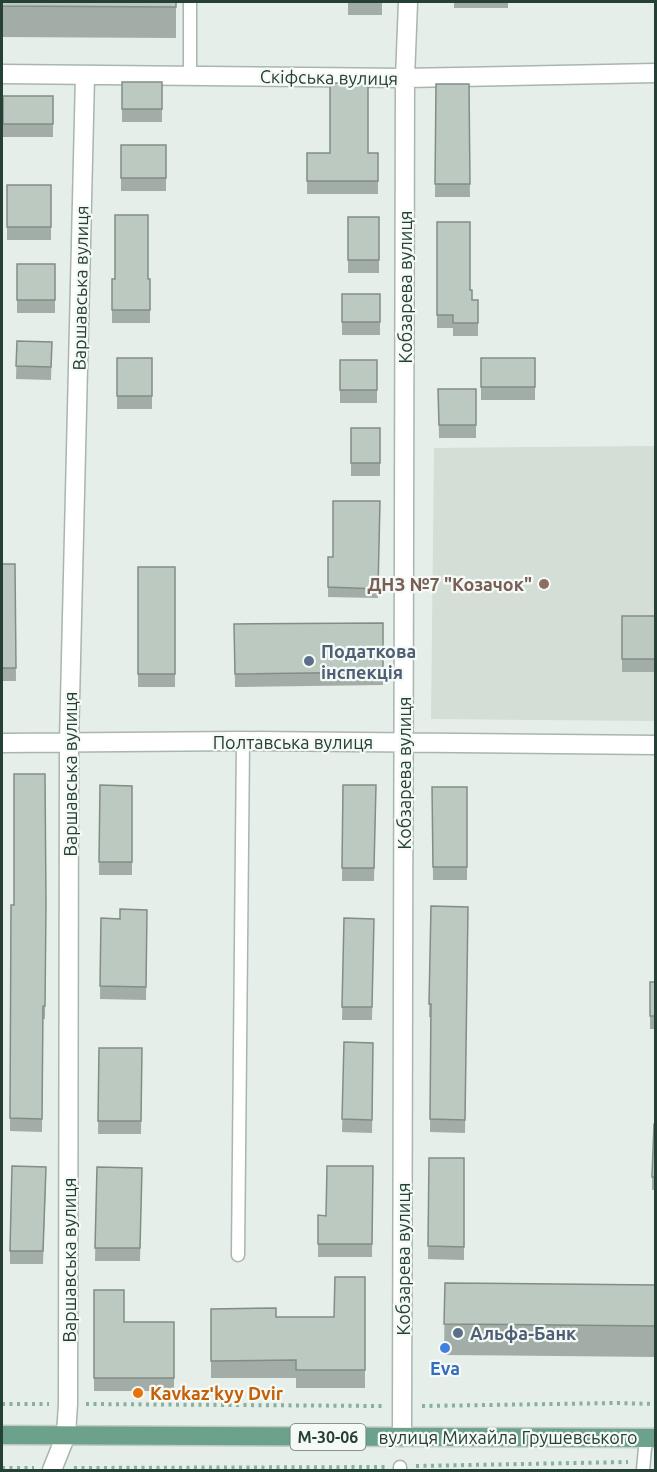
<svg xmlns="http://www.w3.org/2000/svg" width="657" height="1472" font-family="Ubuntu,sans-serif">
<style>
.built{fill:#d4ded7}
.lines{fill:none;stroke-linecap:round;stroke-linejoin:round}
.service-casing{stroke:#a8b6af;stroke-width:15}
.minor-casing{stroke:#a8b6af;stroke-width:21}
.primary-casing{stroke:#c2cac6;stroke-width:21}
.path{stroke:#87b09d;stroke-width:4;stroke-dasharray:3 4.5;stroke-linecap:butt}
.service{stroke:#fff;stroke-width:12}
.minor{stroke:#fff;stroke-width:18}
.primary{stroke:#6ca28b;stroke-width:18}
.wall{fill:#a1ada6}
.building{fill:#bbc9c1;stroke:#838d87;stroke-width:1.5}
.education-dot{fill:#8d6e63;stroke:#f6faf7;stroke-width:2}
.service-dot{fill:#5c6f8a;stroke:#f6faf7;stroke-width:2}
.shop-dot{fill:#3f7fe0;stroke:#f6faf7;stroke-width:2}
.food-dot{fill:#e8710a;stroke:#f6faf7;stroke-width:2}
.labels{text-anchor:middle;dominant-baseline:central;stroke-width:4.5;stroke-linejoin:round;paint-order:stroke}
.shield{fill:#f6faf7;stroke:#64786e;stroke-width:1.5}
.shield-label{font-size:16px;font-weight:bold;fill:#254034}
.street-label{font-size:18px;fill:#254034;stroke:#f6faf7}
.education-label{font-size:18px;font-weight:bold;fill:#785e54;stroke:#f6faf7;text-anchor:end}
.service-label{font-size:18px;font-weight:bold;fill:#4e5e75;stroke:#f6faf7;text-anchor:start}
.shop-label{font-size:18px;font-weight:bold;fill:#366cbe;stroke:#f6faf7}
.food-label{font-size:18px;font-weight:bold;fill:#c56008;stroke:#f6faf7;text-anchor:start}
</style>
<rect width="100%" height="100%" fill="#e5eee9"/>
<path class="built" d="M655 446V721L431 719 434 448Z"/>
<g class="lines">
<defs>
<path id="service" d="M190 75V2
M238 1255 243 741
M400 1467V1470
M643 1470 646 1437"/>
<path id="minor" d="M2 74 405 78 656 73
M2 743 243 741 656 745
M402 1437 405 78 408 2
M52 1470 66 1435 68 1404 69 742 85 76"/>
<path id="primary" d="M2 1435 656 1438"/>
</defs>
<use href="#service" class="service-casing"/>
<use href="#minor" class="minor-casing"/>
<use href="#primary" class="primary-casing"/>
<path class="path" d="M2 1404H49
M86 1404 382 1406
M422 1406 617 1403 656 1404
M416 1466 628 1462
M2 1468H34
M74 1468 385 1467"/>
<use href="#service" class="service"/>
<use href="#minor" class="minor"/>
<use href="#primary" class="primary"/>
</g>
<path class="wall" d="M2 2H176V38L2 37Z
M348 2H382V15H348Z
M454 2H508V8H454Z
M122 82H162V122H122Z
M436 84H469L470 197H435Z
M3 96H53V137H3Z
M121 145H166V191H121Z
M307 153H378V194H307Z
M7 185H51V240H7Z
M348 217H379V273H348Z
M437 222 470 290 472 300H478V336H453V328H437Z
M17 264H55V313H17Z
M112 279H150V323H112Z
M342 294H380V335H342Z
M17 341 52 342 51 380 16 379Z
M117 358H152V409H117Z
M481 358H535V400H481Z
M340 360H377V403H340Z
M438 389H476V438H439Z
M351 428H380V476H351Z
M380 501 378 598 328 597V557H333Z
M2 564H15L16 681H2Z
M138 567H175V687H138Z
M622 616H656V672H622Z
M383 623V685L235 687 234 624Z
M100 785 132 786V875H99Z
M343 785H376L374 881H342Z
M432 787H467V880H433Z
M11 905 46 918 45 1019H43L42 1132 10 1131Z
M431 906 468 907 465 1133 430 1132 431 1017H429Z
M147 910 146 1000 100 999 101 918 120 919Z
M344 918 374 919 372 1020H342Z
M656 958V1029H650V982H655Z
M344 1042 373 1043 372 1133 342 1132Z
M99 1048H142L141 1134H98Z
M656 1124 655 1190H652V1177Z
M429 1158H464V1260L428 1259Z
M373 1166 372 1257H318V1215L326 1216Z
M97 1167 142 1168 140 1261H95Z
M46 1180 43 1264H10V1251Z
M365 1277V1388H296V1378H211V1309L276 1317H334Z
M445 1283 656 1285V1357L444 1355Z
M94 1290 124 1322H174V1391H94Z"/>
<path class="building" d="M2 2H176V7L2 6Z
M122 82H162V109H122Z
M330 83H368V153H378V181H307V153H330Z
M436 84H469L470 184H435Z
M3 96H53V124H3Z
M121 145H166V178H121Z
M7 185H51V227H7Z
M115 215H148V279H150V310H112V279H115Z
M348 217H379V260H348Z
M437 222H470V290H472V300H478V323H453V315H437Z
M17 264H55V300H17Z
M342 294H380V322H342Z
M17 341 52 342 51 367 16 366Z
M117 358H152V396H117Z
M481 358H535V387H481Z
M340 360H377V390H340Z
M438 389H476V425H439Z
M351 428H380V463H351Z
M333 501H380L378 589 328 587V557H333Z
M2 564H15L16 668H2Z
M138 567H175V674H138Z
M622 616H656V659H622Z
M383 623V672L235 674 234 624Z
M14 774H45L46 905 45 1006H43L42 1119 10 1118 11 905H14Z
M100 785 132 786V862H99Z
M343 785H376L374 868H342Z
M432 787H467V867H433Z
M431 906 468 907 465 1120 430 1119 431 1004H429Z
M120 909 147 910 146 987 100 986 101 918 120 919Z
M344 918 374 919 372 1007H342Z
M656 958V1016H650V982H655Z
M344 1042 373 1043 372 1120 342 1119Z
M99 1048H142L141 1121H98Z
M654 1124H656V1212L655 1177H652Z
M429 1158H464V1247L428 1246Z
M12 1166 46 1167 43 1251H10Z
M327 1166H373L372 1244H318V1215L326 1216Z
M97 1167 142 1168 140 1248H95Z
M335 1277H365V1370H296V1360L211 1361V1309L276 1308V1317H334Z
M445 1283 656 1285V1326L444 1324Z
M94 1290H124V1322H174V1378H94Z"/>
<circle class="education-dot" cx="544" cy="584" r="6"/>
<g class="service-dot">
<circle cx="309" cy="661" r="6"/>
<circle cx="458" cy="1333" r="6"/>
</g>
<circle class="shop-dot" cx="445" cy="1348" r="6"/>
<circle class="food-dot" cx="138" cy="1393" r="6"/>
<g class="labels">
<rect class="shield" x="290.5" y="1424" width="75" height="26" rx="4.5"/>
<g class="shield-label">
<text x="328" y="1437">М-30-06</text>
</g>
<g class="street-label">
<text transform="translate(329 77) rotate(1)">Скіфська вулиця</text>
<text transform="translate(405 287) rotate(-90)">Кобзарева вулиця</text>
<text transform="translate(80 288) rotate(-89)">Варшавська вулиця</text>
<text x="293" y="742">Полтавська вулиця</text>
<text transform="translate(404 773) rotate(-90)">Кобзарева вулиця</text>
<text transform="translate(70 774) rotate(-90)">Варшавська вулиця</text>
<text transform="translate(403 1259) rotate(-90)">Кобзарева вулиця</text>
<text transform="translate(69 1260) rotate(-90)">Варшавська вулиця</text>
<text x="508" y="1437">вулиця Михайла Грушевського</text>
</g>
<g class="education-label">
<text x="532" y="584">ДНЗ №7 "Козачок"</text>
</g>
<g class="service-label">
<text x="321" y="651">Податкова<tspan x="321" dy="21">інспекція</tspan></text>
<text x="470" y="1333">Альфа-Банк</text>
</g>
<g class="shop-label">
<text x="445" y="1368">Eva</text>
</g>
<g class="food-label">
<text x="150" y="1393">Kavkazʹkyy Dvir</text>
</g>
</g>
<rect width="657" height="1472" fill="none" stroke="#254034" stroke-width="6"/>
</svg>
